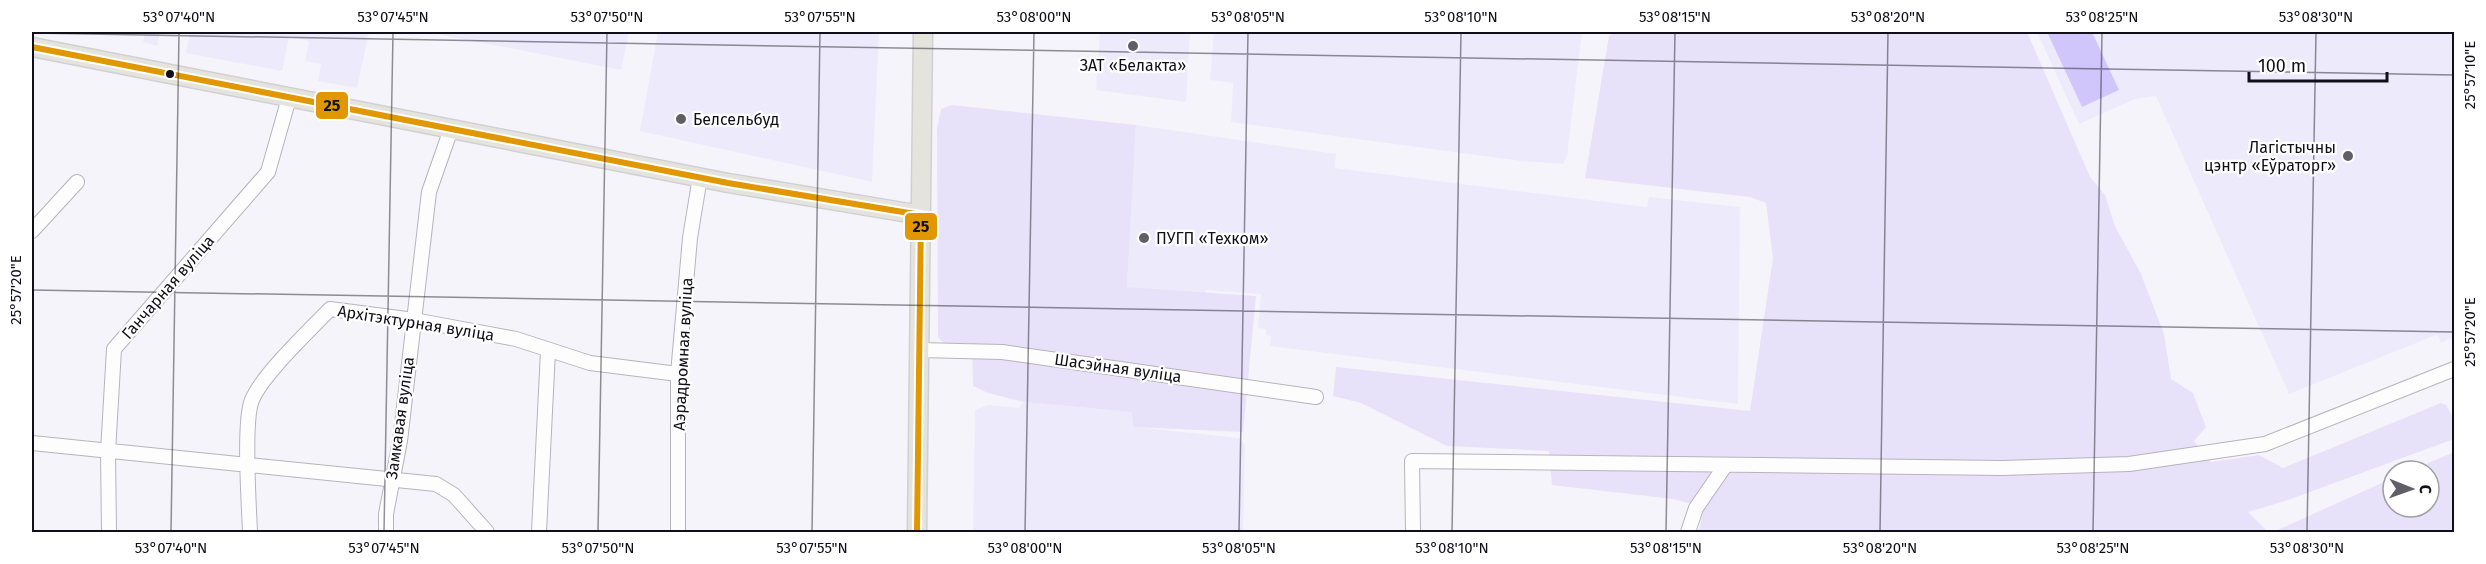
<svg xmlns="http://www.w3.org/2000/svg" width="2486" height="564" font-family="'Fira Sans',sans-serif">
<style>
.built{fill:#edebfb}
.green{fill:#e7e2f9}
.water{fill:#d1c6fc}
.lines{fill:none;stroke-linecap:round;stroke-linejoin:round}
.minor-casing{stroke:#b5b4bc;stroke-width:16}
.major-casing{stroke:#d0d0d4;stroke-width:21}
.minor{stroke:#fefdfe;stroke-width:14}
.major{stroke:#e4e4dd;stroke-width:18}
.bus-1-casing{stroke:#fff;stroke-width:10}
.bus-1{stroke:#e09702;stroke-width:6}
.ticks{fill:none;stroke:#100e19;stroke-width:1.5;stroke-opacity:0.45}
.poi-dot{fill:#605e68;stroke:#fff;stroke-width:2}
.bus-dot{fill:#100e19;stroke:#fff;stroke-width:2}
.labels{text-anchor:middle;dominant-baseline:central;stroke-width:4.5;stroke-linejoin:round;paint-order:stroke}
.poi-label{font-size:16px;fill:#100e19;stroke:#fff;text-anchor:start}
.street-label{font-size:16px;fill:#100e19;stroke:#fff}
.line-badge{stroke:#fff;stroke-width:2}
.pale-badge-label{font-size:16px;text-anchor:middle;font-weight:bold;fill:#111}
.neatline{fill:none;stroke:#100e19;stroke-width:2}
.ticks-label{font-size:15px;text-anchor:middle;fill:#100e19}
</style>
<rect width="100%" height="100%" fill="#f5f4fb"/>
<path class="built" d="M145 32H160L157 46 143 42Z
M190 32H369L357 88 318 81 321 64 305 61 309 41 289 37 282 71 186 53Z
M428 32H629L621 70Z
M658 32H879L872 182 640 131Z
M1100 32H1190L1186 102 1096 90Z
M1214 32H1582L1567 156 1563 164 1521 161 1231 122 1233 83 1210 80Z
M2037 32H2454V337L2441 343 2438 335 2431 337 2289 394 2156 96 2135 99 2079 124Z
M1136 125 1336 154 1335 168 1647 207 1649 197 1740 207 1738 404 1270 346 1271 336 1266 335V329L1258 328 1261 294 1206 290V294L1127 287Z
M1024 402 1132 412 1135 427 1239 438 1245 445 1243 532H973L975 410 988 405 1018 408Z"/>
<path class="green" d="M1615 32H2027L2090 177 2105 195 2115 226 2141 274 2164 334 2171 379 2193 393 2206 427 2194 441 2211 462 2259 455 2283 468 2441 403 2446 405 2454 419V439L2288 500 2248 512 2268 532H1699L1704 507 1673 499 1552 485 1549 451 1447 446 1361 403 1333 396 1336 367 1750 411 1773 258 1766 203 1750 197 1585 178 1609 36Z
M952 105 1136 125 1127 287 1256 296 1243 432 1134 427 1132 412 1024 402 988 393 973 386 972 343H944L938 337 937 128 941 109Z
M2454 452V532H2273L2393 478V507H2429V471H2410Z"/>
<path class="water" d="M2047 32H2092L2119 90 2082 107Z"/>
<g class="lines">
<defs>
<path id="minor" d="M32 231 77 182
M919 350 1002 352 1316 397
M32 443 436 484 454 495 487 532
M109 532 108 452 114 349 268 172 289 98
M250 532C249 505 243 421 252 400 262 375 310 330 330 309L414 320 516 339 590 363 678 374
M386 532V514L400 441 429 192 451 129
M539 532 548 351
M678 532V374L690 238 700 177
M1413 532 1412 461 2003 468 2129 464 2265 444 2454 369
M1688 532 1696 508 1725 466"/>
<path id="major" d="M32 47 728 183 921 215
M917 532 923 32"/>
</defs>
<use href="#minor" class="minor-casing"/>
<use href="#major" class="major-casing"/>
<use href="#minor" class="minor"/>
<use href="#major" class="major"/>
<defs>
<path id="bus-1" d="M32 47 728 183 921 215 917 532"/>
</defs>
<use href="#bus-1" class="bus-1-casing"/>
<use href="#bus-1" class="bus-1"/>
</g>
<path class="ticks" d="M32 33 2454 75M32 290 2454 332M171 532 179 32M384 532 393 32M598 532 607 32M812 532 820 32M1025 532 1034 32M1239 532 1248 32M1452 532 1461 32M1666 532 1675 32M1880 532 1888 32M2093 532 2102 32M2307 532 2316 32"/>
<g class="poi-dot">
<circle cx="1133" cy="46" r="6"/>
<circle cx="681" cy="119" r="6"/>
<circle cx="2348" cy="156" r="6"/>
<circle cx="1144" cy="238" r="6"/>
</g>
<circle class="bus-dot" cx="170" cy="74" r="5"/>
<g class="labels">
<g class="poi-label">
<text x="1133" y="65" text-anchor="middle">ЗАТ «Белакта»</text>
<text x="693" y="119">Белсельбуд</text>
<text x="2336" y="147" text-anchor="end">Лагістычны<tspan x="2336" dy="18">цэнтр «Еўраторг»</tspan></text>
<text x="1156" y="238">ПУГП «Техком»</text>
</g>
<g class="street-label">
<text transform="translate(168 287) rotate(-49)">Ганчарная вуліца</text>
<text transform="translate(416 323) rotate(9)">Архітэктурная вуліца</text>
<text transform="translate(683 354) rotate(-87)">Аэрадромная вуліца</text>
<text transform="translate(1118 368) rotate(8)">Шасэйная вуліца</text>
<text transform="translate(400 418) rotate(-82)">Замкавая вуліца</text>
</g>
</g>
<g class="line-badge">
<rect x="315" y="91" width="34" height="29" rx="6" fill="#e09702"/>
<rect x="904" y="212" width="34" height="29" rx="6" fill="#e09702"/>
</g>
<g class="pale-badge-label">
<text x="332" y="111">25</text>
<text x="921" y="232">25</text>
</g>
<rect width="2486" height="564" fill="none" stroke="#ffffff" stroke-width="66"/>
<g transform="translate(2411 489) rotate(91)"><circle r="28" fill="#ffffff" stroke="#9f9fa3" stroke-width="1.5"/>
<path d="M0-4.5L10 22L0 15L-10 22Z" fill="#605e68"/>
<text y="-9" font-size="16" font-weight="bold" text-anchor="middle" fill="#100e19">С</text>
</g>
<path d="M2249 72v9h138v-9" fill="none" stroke="#100e19" stroke-width="3"/>
<text x="2258" y="72" font-size="18" fill="#100e19" stroke="#ffffff" stroke-width="4.5" paint-order="stroke">100 m</text>
<rect x="33" y="33" width="2420" height="498" class="neatline"/>
<g class="ticks-label">
<text x="179" y="22">53°07'40"N</text>
<text x="393" y="22">53°07'45"N</text>
<text x="607" y="22">53°07'50"N</text>
<text x="820" y="22">53°07'55"N</text>
<text x="1034" y="22">53°08'00"N</text>
<text x="1248" y="22">53°08'05"N</text>
<text x="1461" y="22">53°08'10"N</text>
<text x="1675" y="22">53°08'15"N</text>
<text x="1888" y="22">53°08'20"N</text>
<text x="2102" y="22">53°08'25"N</text>
<text x="2316" y="22">53°08'30"N</text>
<text transform="translate(2470 75) rotate(-90)" y="5">25°57'10"E</text>
<text transform="translate(16 290) rotate(-90)" y="5">25°57'20"E</text>
<text transform="translate(2470 332) rotate(-90)" y="5">25°57'20"E</text>
<text x="171" y="553">53°07'40"N</text>
<text x="384" y="553">53°07'45"N</text>
<text x="598" y="553">53°07'50"N</text>
<text x="812" y="553">53°07'55"N</text>
<text x="1025" y="553">53°08'00"N</text>
<text x="1239" y="553">53°08'05"N</text>
<text x="1452" y="553">53°08'10"N</text>
<text x="1666" y="553">53°08'15"N</text>
<text x="1880" y="553">53°08'20"N</text>
<text x="2093" y="553">53°08'25"N</text>
<text x="2307" y="553">53°08'30"N</text>
</g>
</svg>
